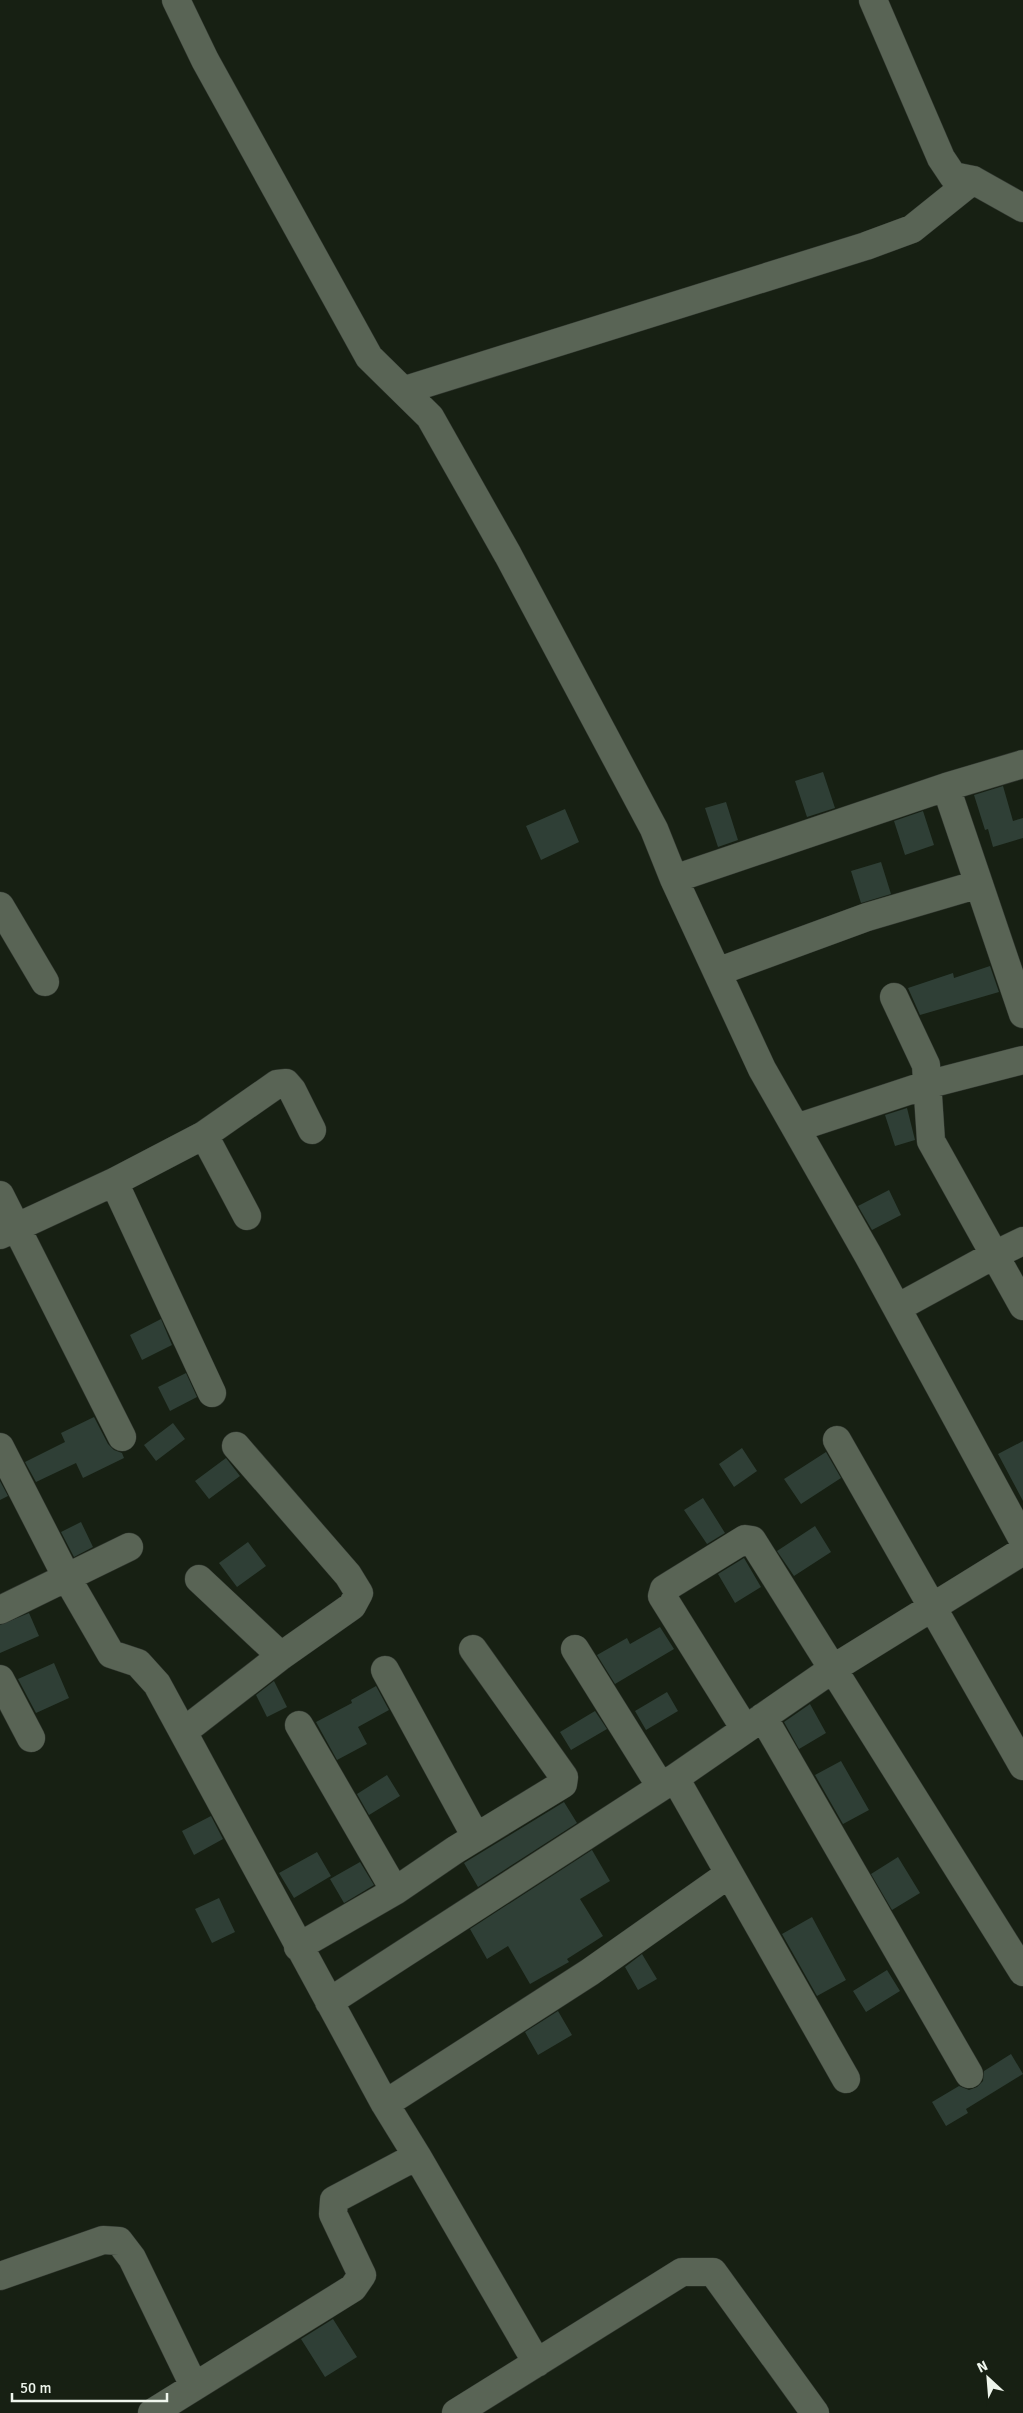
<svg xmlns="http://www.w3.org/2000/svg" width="1023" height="2413" font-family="Signika,sans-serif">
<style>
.building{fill:#2f3f36}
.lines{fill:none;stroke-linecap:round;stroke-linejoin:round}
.minor-casing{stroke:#323831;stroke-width:29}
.minor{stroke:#596455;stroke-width:28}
</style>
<rect width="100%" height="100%" fill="#172013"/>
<path class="building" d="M823 772 835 808 807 817 795 781Z
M1003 786 1013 821 1023 818V838L993 847 988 829 985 830 974 795Z
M726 802 738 840 718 847 705 808Z
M565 809 579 842 541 860 526 826Z
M923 811 934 845 905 855 894 821Z
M881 862 891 894 861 903 851 871Z
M990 966 999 992 920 1015 908 988 953 973 954 978Z
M907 1108 915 1140 895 1146 885 1115Z
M889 1190 901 1215 872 1230 858 1206Z
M161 1319 172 1345 142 1360 130 1335Z
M186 1373 197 1397 170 1411 158 1387Z
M94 1417 108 1444 114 1450 122 1453 124 1458 83 1478 76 1463 36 1482 25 1462 65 1442 61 1433Z
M173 1423 185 1439 156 1461 144 1445Z
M1023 1441V1501L998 1454Z
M742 1448 757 1471 734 1487 719 1464Z
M826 1452 841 1478 801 1504 784 1479Z
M226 1458 240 1476 209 1499 195 1481Z
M0 1481 8 1496 0 1500Z
M703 1498 725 1533 707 1544 684 1510Z
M81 1522 93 1547 74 1557 61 1532Z
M815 1526 831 1552 794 1576 777 1551Z
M248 1542 266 1566 237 1587 219 1563Z
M744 1558 761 1587 735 1603 718 1574Z
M29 1613 39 1636 0 1653V1625Z
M660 1627 674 1649 615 1684 597 1655 627 1638 630 1644Z
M54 1663 69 1698 36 1713 18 1679Z
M274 1681 287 1707 267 1717 256 1695Z
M376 1686 389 1710 358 1727 367 1744 337 1760 316 1722 352 1703 351 1700Z
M667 1692 678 1711 646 1730 635 1711Z
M810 1704 826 1733 799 1749 784 1722Z
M595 1711 607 1729 571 1750 560 1732Z
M841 1761 869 1810 843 1824 815 1775Z
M387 1775 400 1796 369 1815 357 1794Z
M564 1802 577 1823 478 1887 464 1863Z
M211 1816 223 1839 194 1855 182 1831Z
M592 1850 610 1881 580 1899 603 1936 567 1959 569 1962 530 1984 508 1946 487 1959 470 1929Z
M317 1852 331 1876 294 1898 279 1873Z
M898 1857 920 1893 892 1910 871 1874Z
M360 1862 374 1885 344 1903 330 1879Z
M219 1898 235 1932 212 1943 195 1909Z
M812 1917 846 1980 817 1996 782 1934Z
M642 1954 657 1979 638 1990 625 1967Z
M887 1970 900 1991 866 2012 853 1991Z
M558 2011 572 2035 538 2055 525 2032Z
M1011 2054 1023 2074 966 2109 968 2113 946 2126 932 2102 959 2086 969 2090 977 2087 983 2081 984 2071Z
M333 2319 357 2357 325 2377 301 2339Z"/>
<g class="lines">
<defs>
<path id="minor" d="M176 0 205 60 369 357 430 417 508 555 654 829 674 879 762 1069 868 1255 1023 1540
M873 0 941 158 953 176 973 180 1023 208
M405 390 866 246 912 229 973 180
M946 787 1023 1014
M674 879 946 787 1023 764
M0 906 45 982
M717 972 867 917 979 884
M894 997 926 1065 931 1141 1023 1306
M796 1128 926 1085 1023 1060
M204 1135 247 1216
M114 1182 212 1393
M0 1195 122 1437
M0 1235 114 1182 204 1135 277 1084 286 1083 292 1090 312 1130
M897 1308 994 1255 1023 1241
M837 1440 1023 1766
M0 1447 67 1578 111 1654 138 1663 157 1684 385 2104 417 2156 537 2363
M199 1579 281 1656
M0 1610 129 1547
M575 1649 661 1787
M385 1670 476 1837
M0 1679 31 1738
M763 1717 969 2074
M299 1725 395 1891
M745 1729 662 1596 664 1589 672 1584 745 1539 752 1540 1023 1972
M183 1732 281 1656 352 1606 359 1593 348 1575 236 1446
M675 1778 846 2079
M298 1947 395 1891 455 1850 563 1784 564 1777 473 1649
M329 2002 675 1778 834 1668 1023 1551
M385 2104 590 1972 729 1874
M0 2276 103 2240 119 2241 132 2258 194 2386
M152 2413 353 2288 362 2275 333 2214 334 2200 417 2156
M456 2413 682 2272H713L815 2413"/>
</defs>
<use href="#minor" class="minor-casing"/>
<use href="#minor" class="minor"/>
</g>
<g transform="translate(988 2378) rotate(334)" stroke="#172013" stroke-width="4" paint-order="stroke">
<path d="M0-4L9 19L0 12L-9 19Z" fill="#eff6ed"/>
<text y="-8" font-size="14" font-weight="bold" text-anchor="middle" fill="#eff6ed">N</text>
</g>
<path d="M12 2393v8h155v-8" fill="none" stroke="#eff6ed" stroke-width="2.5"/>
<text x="20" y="2393" font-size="15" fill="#eff6ed" stroke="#172013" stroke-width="4" paint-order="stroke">50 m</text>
</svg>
